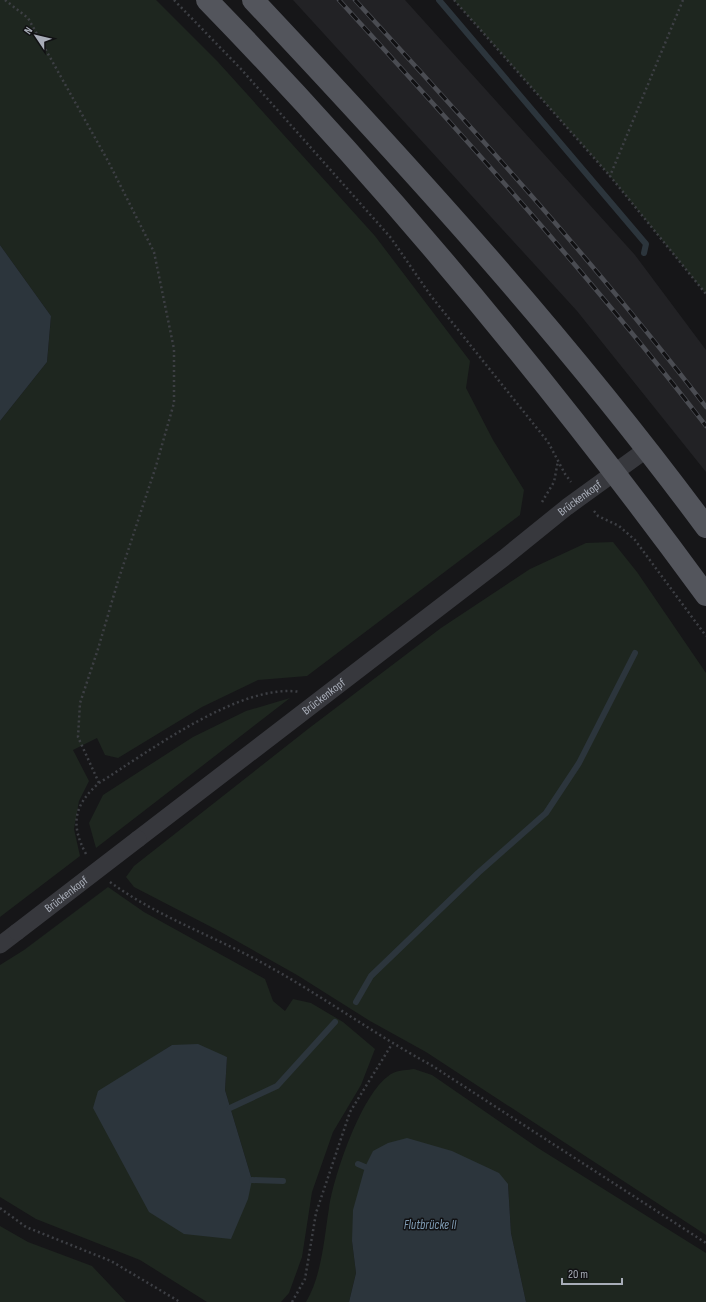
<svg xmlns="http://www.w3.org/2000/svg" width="706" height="1302" font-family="'Sofia Sans Condensed',sans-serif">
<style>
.built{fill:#222225}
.green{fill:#1e261f;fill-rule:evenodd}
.water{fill:#2c353c}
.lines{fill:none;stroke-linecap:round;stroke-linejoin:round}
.stream{stroke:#2c353c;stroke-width:6}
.path{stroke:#3d3f44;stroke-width:2.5;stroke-dasharray:2 3;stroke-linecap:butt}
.minor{stroke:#37383d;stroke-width:17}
.primary{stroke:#53555c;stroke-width:22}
.rail-casing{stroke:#4a4c52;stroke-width:4.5}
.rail{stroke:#111113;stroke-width:3;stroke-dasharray:9;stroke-linecap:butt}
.minor-bridge{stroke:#37383d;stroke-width:17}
.labels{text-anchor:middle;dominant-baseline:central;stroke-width:3;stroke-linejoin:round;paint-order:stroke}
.street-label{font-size:12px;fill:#a8adb8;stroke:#111113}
.water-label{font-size:13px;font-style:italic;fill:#7f9bb3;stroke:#111113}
</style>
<rect width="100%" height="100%" fill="#161618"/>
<path class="built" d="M293 0H405L635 255 706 350V472L577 311Z"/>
<path class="green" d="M0 0H156L218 62 375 236 470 361 466 388 493 440 524 490 520 515 307 676 258 680 202 707 118 758 105 755 97 738 73 750 89 781 79 801 74 829 80 856 0 917V421L47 362 51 316 0 245Z
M454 0H706V294L610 176Z
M613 542 637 572 706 673V1235L426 1052 370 1021 297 975 219 931 134 887 126 877 134 866 308 729 441 628 530 569 586 543Z
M290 698 96 848 89 823 103 795 193 737 246 711Z
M108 887 144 912 265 979 273 1001 285 1011 293 999 311 1003 343 1022 375 1049 361 1085 333 1132 312 1192 302 1257 289 1293 281 1302H207L140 1260 36 1219 0 1197V965L24 950ZM172 1045 227 1057 225 1090 252 1180 138 1067Z
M414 1069 432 1075 538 1148 706 1253V1302H526L511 1233 508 1184 352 1241 356 1273 349 1302H306C322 1275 324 1239 329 1208 334 1175 363 1088 393 1073 399 1070 408 1070 414 1069Z
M0 1226 28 1242 92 1266 126 1302H0Z"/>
<path class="water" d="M0 245 51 316 47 362 0 421Z
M198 1044 227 1057 225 1090 252 1180 248 1199 231 1239 184 1234 149 1212 93 1108 98 1091 172 1045Z
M407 1138 452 1151 499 1173 508 1184 511 1233 526 1302H349L356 1273 352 1241 353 1210 365 1167 373 1151 388 1143Z"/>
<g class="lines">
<path class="stream" d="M439 0 646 244 644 253
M356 1002 371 976 478 873 546 813 579 763 635 653
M230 1108 277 1086 335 1022
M358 1164 365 1167
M252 1180 283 1181"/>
<path class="path" d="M5 0 28 18 108 161 154 252 174 349V403L156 466 118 581 98 649 80 703 78 737 99 783
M174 0 241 69 391 238 431 296 548 442 565 474 571 482
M454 0 610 176
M683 0 610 176 706 294
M542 502 554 482 558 461
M594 511 598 516 619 526 635 540 706 636
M86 854C70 824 74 805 99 783 148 752 242 682 300 692
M110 882C155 915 208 934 257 960 317 992 372 1033 431 1065L706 1243
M0 1208 26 1227 111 1261 180 1302
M292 1302 305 1279 316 1213 350 1112 392 1044"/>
<g class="minor">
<path id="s1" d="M138 839 504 558 567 507 647 449"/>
<path d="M0 945 17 932"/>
</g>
<path class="primary" d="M207 0C388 186 553 386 706 595
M253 0C412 169 568 340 706 527"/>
<defs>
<path id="rail" d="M339 0C466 139 591 277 706 426
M355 0C476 132 597 265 706 407"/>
</defs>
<use href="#rail" class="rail-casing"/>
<use href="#rail" class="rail"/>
<path class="minor-bridge" id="s2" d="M17 932 138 839"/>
</g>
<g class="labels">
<g class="street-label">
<text stroke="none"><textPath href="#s1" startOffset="558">Brückenkopf</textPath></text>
<text stroke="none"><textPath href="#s1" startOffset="234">Brückenkopf</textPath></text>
<text stroke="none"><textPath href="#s2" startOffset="62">Brückenkopf</textPath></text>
</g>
<g class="water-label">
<text x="430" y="1225">Flutbrücke II</text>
</g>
</g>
<g transform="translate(36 36) rotate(305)" stroke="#111113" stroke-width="3" paint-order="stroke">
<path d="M0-3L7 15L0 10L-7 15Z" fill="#a8adb8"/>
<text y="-6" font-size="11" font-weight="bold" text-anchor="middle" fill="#a8adb8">N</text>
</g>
<path d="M562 1278v6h60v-6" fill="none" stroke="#a8adb8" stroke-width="2"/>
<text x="568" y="1278" font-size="12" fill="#a8adb8" stroke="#111113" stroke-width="3" paint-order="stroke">20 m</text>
</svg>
